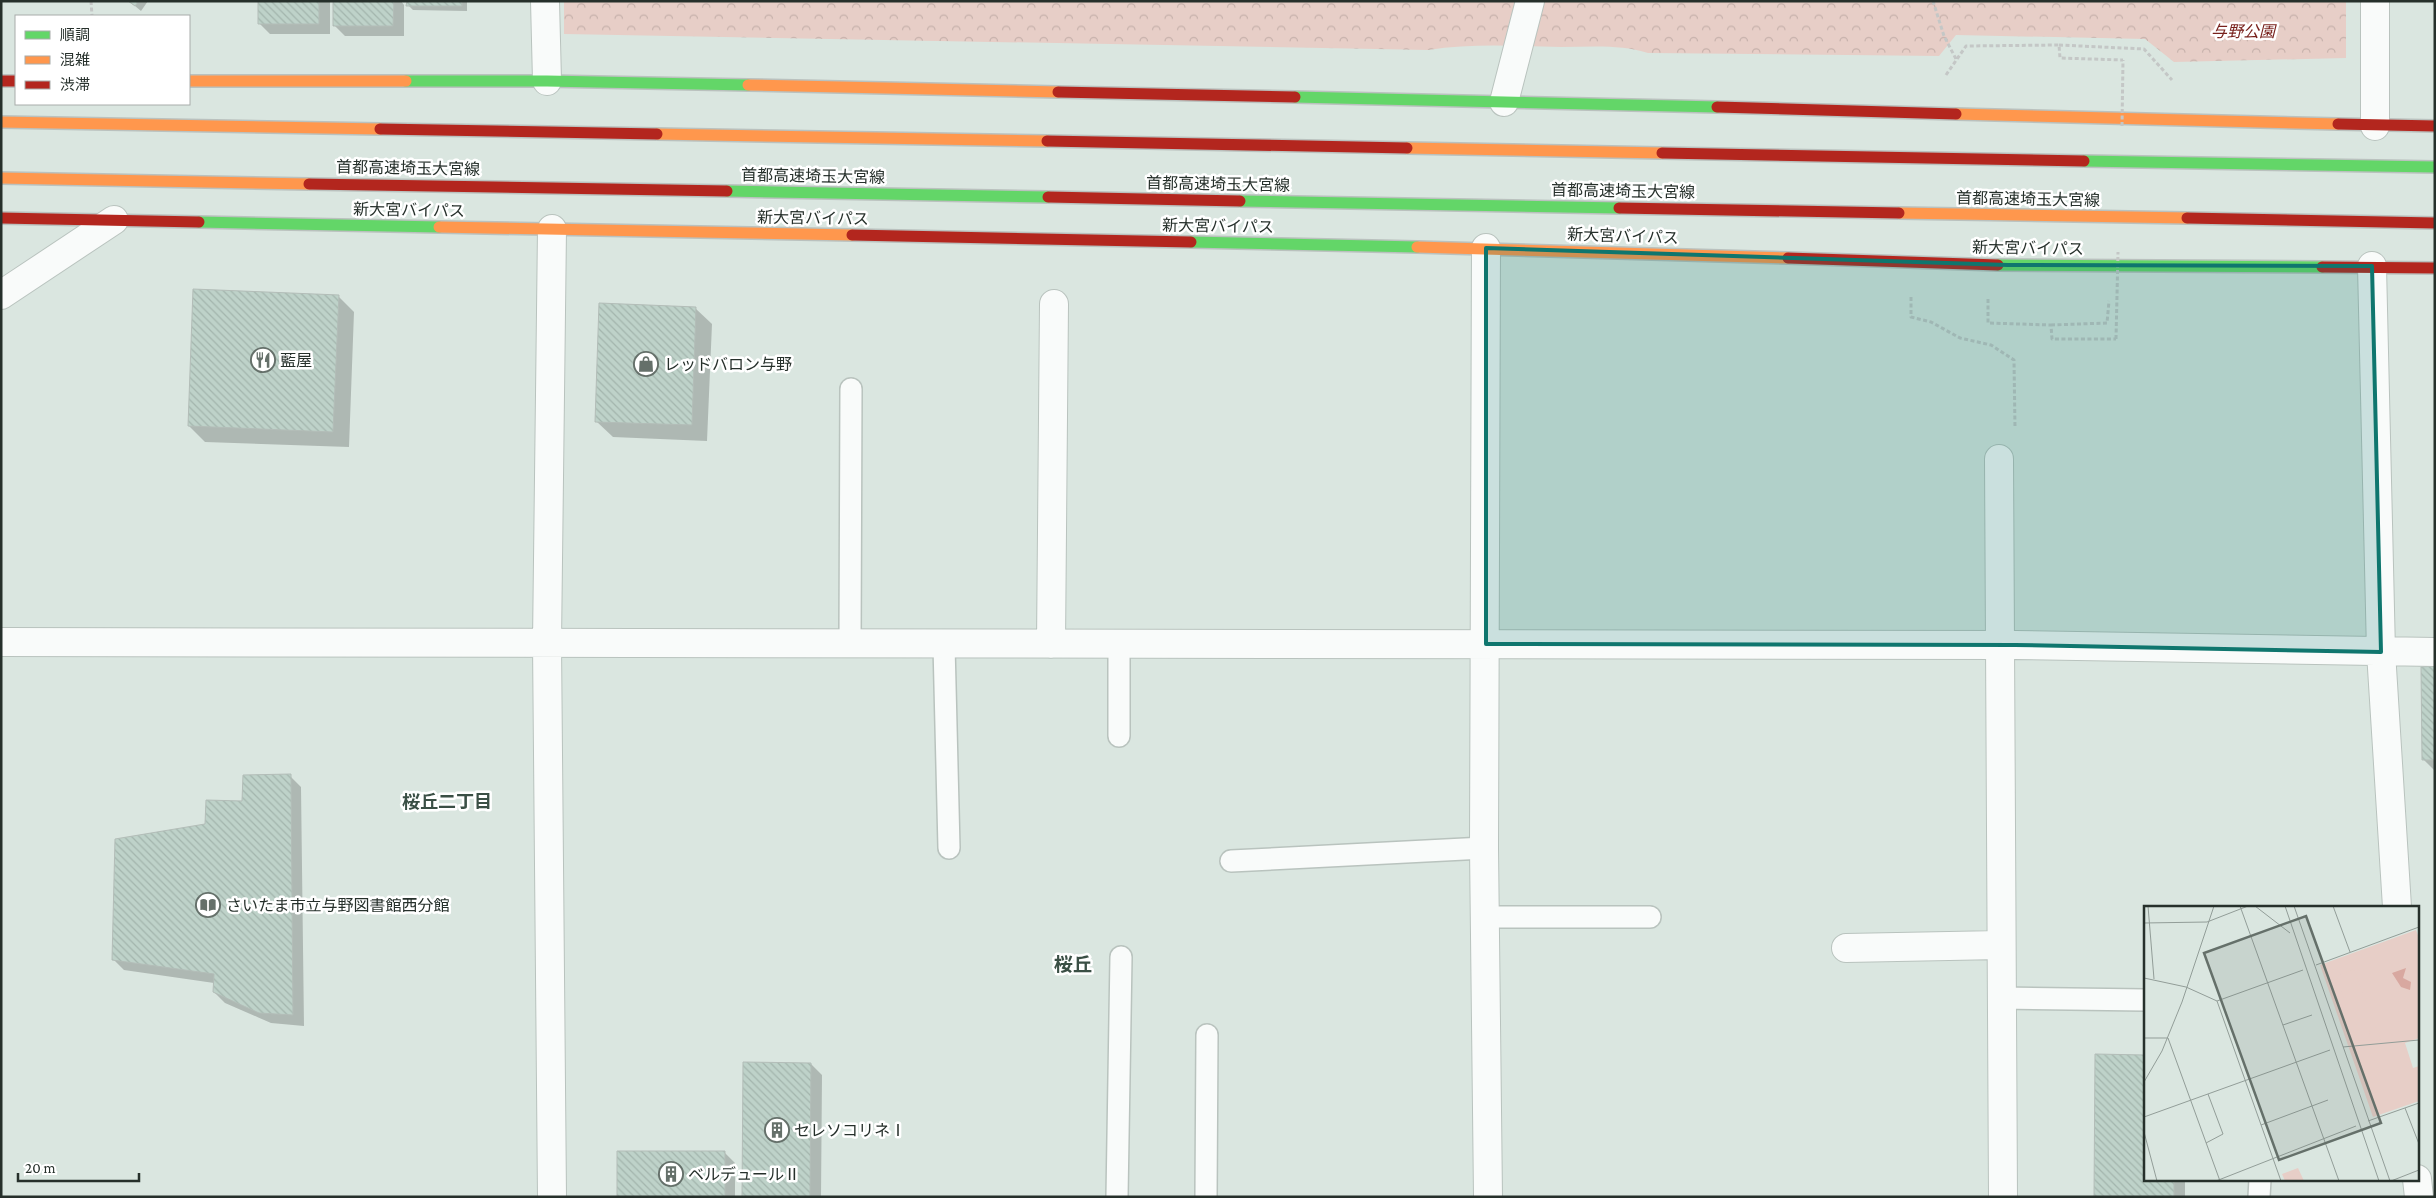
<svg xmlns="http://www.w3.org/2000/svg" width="2436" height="1198" font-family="'Crimson Pro','Noto Sans JP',serif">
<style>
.park{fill:url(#park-crowns)}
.shadow{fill:#0003}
.building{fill:url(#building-back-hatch);stroke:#b3bdb8}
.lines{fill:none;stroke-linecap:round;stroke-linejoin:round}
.lane-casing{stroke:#b9c3be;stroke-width:24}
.street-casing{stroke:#b9c3be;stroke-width:30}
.fast-casing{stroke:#bac1be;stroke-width:14}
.slow-casing{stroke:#bac1be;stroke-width:14}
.jam-casing{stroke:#bac1be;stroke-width:14}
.path{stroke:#c4c7c6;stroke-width:3;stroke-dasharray:4 2.5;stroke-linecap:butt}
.lane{stroke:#f9fbfa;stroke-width:21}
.street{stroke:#f9fbfa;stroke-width:28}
.fast{stroke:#63d668;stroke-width:11}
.slow{stroke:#ff974d;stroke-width:11}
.jam{stroke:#b3261e;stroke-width:11}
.fast-bridge-casing{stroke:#bac1be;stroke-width:14;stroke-linecap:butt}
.slow-bridge-casing{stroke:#bac1be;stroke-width:14;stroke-linecap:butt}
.jam-bridge-casing{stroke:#bac1be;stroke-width:14;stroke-linecap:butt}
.path-bridge{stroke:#c4c7c6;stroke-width:3;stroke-dasharray:4 2.5;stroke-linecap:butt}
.fast-bridge{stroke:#63d668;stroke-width:11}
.slow-bridge{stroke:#ff974d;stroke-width:11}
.jam-bridge{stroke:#b3261e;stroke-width:11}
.marked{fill:#0f766e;fill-opacity:0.2;stroke:#0f766e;stroke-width:4;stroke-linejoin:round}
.labels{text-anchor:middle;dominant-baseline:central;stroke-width:5;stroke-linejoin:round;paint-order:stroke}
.park-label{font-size:16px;font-style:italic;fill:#78211c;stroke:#fff}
.street-label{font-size:16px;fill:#26302b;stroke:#fff}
.poi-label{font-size:16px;fill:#26302b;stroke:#fff;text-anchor:start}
.neighbourhood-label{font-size:18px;font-weight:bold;fill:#3a4f45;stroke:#fff}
.quarter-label{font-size:19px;font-weight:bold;fill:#3a4f45;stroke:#fff}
.inset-road{fill:none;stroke:#929d98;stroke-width:1}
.view{fill:#65706a;fill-opacity:0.15;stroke:#65706a;stroke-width:2.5}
.inset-edge{fill:none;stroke:#26302b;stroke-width:2.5}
</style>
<defs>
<pattern id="park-crowns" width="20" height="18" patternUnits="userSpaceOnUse" patternTransform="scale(1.25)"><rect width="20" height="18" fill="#e7cec7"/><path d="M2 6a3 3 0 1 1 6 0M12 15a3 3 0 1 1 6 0" fill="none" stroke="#c6b1ab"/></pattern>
<pattern id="building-back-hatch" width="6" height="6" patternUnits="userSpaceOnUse" patternTransform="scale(1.25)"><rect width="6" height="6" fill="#bed2c9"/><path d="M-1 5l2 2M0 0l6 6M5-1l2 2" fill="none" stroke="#a3b5ad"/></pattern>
</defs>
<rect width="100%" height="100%" fill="#dae6e0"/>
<path class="park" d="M564 1H2346V58L2174 62 2145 39 1956 35 1939 56 1648 53C1620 44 1590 47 1561 47 1516 46 1472 43 1428 50L564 34Z"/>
<path class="shadow" d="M129 1H148L141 11Z
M260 1H330V34H270L259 23Z
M334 1H401L404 5V36H345L334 25Z
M408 1H467V11L413 10 408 5Z
M338 296 354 312 349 447 205 442 189 426Z
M695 308 712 324 707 441 613 437 596 421Z
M2435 668V770H2434L2423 759Z
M290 776 301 787 304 1026 271 1023 225 1003 214 992V983L124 970 113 959 206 825Z
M811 1064 822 1075 821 1197H743Z
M724 1152 735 1163V1197H618Z
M2145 1179H2185V1197H2095Z"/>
<path class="building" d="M128 1H139L135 6Z
M258 1H319V24H258Z
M333 1H394L393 26H333Z
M407 1H462V6H406Z
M193 289 339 295 333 432 188 426Z
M599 303 696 307 692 425 595 422Z
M2435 666V760H2422L2421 667Z
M291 774 293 1015 259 1013 213 992 214 974 112 960 115 839 205 824 206 800 242 801 243 775Z
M2095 1054 2145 1055V1179H2174V1197H2094Z
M743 1062 811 1063 810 1197H742Z
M617 1151H725V1197H617Z"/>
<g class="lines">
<defs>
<path id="lane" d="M850 644 851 389
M944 645 949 848
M1119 736V643
M1231 861 1484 848
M1485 917H1650
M2001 998 2145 1000
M1117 1197 1121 957
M1206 1197 1207 1035
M2259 1197 2260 1179"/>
<path id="street" d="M545 1 547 81
M1504 102 1530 1
M2375 126V1
M552 229 547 643 552 1197
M1486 248 1484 848 1488 1197
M2372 266 2381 652 2397 907
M1 295 114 220
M1999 459 2003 1197
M1 642 2015 645 2435 652
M1051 644 1054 304
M1846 948 2000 945
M2417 1179 2419 1197"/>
<path id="fast" d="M406 81H547L748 85
M1295 97 1717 107
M199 222 439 227
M1191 242 1417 247
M1998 265 2322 267"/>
<path id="slow" d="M189 81H406
M748 85 1058 92
M1956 114 2338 124
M439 227 852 235
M1417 247 1788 258"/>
<path id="jam" d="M1 81H16
M1058 92 1295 97
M1717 107 1956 114
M2338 124 2435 126
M1 218 199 222
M852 235 1191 242
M1788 258 1998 265
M2322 267 2435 268"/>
</defs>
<use href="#lane" class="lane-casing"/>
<use href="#street" class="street-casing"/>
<use href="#fast" class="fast-casing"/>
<use href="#slow" class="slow-casing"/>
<use href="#jam" class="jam-casing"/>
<path class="path" d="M91 1 92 16
M1933 1 1944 36 1956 59
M2059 45 2144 49 2172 80
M1946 75 1966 46 2059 45 2060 58 2123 60
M1911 297V317L1931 322 1960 338 1991 345 2014 360 2015 428
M1988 299V323L2051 325 2052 339H2116
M2051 325 2107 323 2109 301"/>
<use href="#lane" class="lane"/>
<use href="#street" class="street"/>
<use href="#fast" class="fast"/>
<use href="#slow" class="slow"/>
<use href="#jam" class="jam"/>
<defs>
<path id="fast-bridge" d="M2084 161 2435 167
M727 191 1048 197
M1240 201 1619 208"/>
<path id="slow-bridge" d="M1 122 380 129
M657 134 1047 141
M1407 148 1662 153
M1 178 309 184
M1899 213 2187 218"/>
<path id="jam-bridge" d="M380 129 657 134
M1047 141 1407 148
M1662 153 2084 161
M309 184 727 191
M1048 197 1240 201
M1619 208 1899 213
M2187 218 2435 223"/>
</defs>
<use href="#fast-bridge" class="fast-bridge-casing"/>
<use href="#slow-bridge" class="slow-bridge-casing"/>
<use href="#jam-bridge" class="jam-bridge-casing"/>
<path class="path-bridge" d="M2122 126 2123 60
M2116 339 2118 252"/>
<use href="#fast-bridge" class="fast-bridge"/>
<use href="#slow-bridge" class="slow-bridge"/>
<use href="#jam-bridge" class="jam-bridge"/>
</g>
<path class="marked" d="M1486 248 2008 265 2372 266 2381 652 2015 645 1486 644Z"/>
<defs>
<symbol id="restaurant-ring" viewBox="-11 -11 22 22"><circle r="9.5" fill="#fff" stroke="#65706a" stroke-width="1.5"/><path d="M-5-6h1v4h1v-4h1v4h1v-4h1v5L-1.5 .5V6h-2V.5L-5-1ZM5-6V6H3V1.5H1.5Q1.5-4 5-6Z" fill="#65706a"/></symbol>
<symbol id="shop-ring" viewBox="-11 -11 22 22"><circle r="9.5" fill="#fff" stroke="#65706a" stroke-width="1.5"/><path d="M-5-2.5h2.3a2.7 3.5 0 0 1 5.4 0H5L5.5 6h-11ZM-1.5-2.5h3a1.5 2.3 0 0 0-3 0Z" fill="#65706a"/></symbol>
<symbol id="library-ring" viewBox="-11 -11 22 22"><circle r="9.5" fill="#fff" stroke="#65706a" stroke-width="1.5"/><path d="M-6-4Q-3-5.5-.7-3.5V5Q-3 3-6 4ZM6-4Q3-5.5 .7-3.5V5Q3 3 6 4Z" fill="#65706a"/></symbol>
<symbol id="building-ring" viewBox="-11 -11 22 22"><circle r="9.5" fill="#fff" stroke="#65706a" stroke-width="1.5"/><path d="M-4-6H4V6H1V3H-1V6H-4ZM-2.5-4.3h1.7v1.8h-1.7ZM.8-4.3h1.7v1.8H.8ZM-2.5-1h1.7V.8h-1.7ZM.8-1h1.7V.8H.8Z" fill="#65706a"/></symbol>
</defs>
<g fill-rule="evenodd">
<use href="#restaurant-ring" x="249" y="346" width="28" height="28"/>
<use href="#shop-ring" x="632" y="350" width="28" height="28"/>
<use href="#library-ring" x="194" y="891" width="28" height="28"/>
<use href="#building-ring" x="763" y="1116" width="28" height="28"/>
<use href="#building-ring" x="657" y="1160" width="28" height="28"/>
</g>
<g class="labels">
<g class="park-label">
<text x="2243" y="31">与野公園</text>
</g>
<g class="street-label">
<text transform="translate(408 168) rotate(1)">首都高速埼玉大宮線</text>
<text transform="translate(813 176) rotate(1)">首都高速埼玉大宮線</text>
<text transform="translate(1218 184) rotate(1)">首都高速埼玉大宮線</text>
<text transform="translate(1623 191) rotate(1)">首都高速埼玉大宮線</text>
<text transform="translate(2028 199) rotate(1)">首都高速埼玉大宮線</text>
<text transform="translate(409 210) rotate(1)">新大宮バイパス</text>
<text transform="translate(813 218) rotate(1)">新大宮バイパス</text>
<text transform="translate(1218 226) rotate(1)">新大宮バイパス</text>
<text transform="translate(1623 236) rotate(2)">新大宮バイパス</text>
<text transform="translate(2028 248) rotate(1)">新大宮バイパス</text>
</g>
<g class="poi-label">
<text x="280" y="360">藍屋</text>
<text x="664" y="364">レッドバロン与野</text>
<text x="226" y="905">さいたま市立与野図書館西分館</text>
<text x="794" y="1130">セレソコリネⅠ</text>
<text x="688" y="1174">ベルデュールⅡ</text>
</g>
<g class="neighbourhood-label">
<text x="447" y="802">桜丘二丁目</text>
</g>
<g class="quarter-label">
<text x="1073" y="964">桜丘</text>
</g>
</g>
<g transform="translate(2144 906)">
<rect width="275" height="275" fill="#dae6e0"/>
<path d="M272 24 275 32V132L261 137 269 162 275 160V195L229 211 176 59ZM154 262 160 275H141L138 268Z" fill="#e7cec7"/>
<path d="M210 63 232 122 225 124 226 129 234 127 237 135 212 134 193 70Z" fill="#e7cec7"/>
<path d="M262 62 259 72 267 76 266 84 257 81 248 67Z" fill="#d8a8a0"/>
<path class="inset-road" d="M4 0 10 73M96 0 195 275M111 0 146 27M141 0 235 275M150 0 246 275M189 0 206 46M0 17 63 16 104 0M172 59 275 21M0 72 42 81 73 95 159 64M73 95 137 275M139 119 168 109M0 132H24L76 275M199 141 275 134M0 176 18 145 38 96 70 0M261 202 275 238M0 211 186 144M224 215 275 197M117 219 184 194M0 226 13 275M62 237 79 228 64 188M72 275 212 220M247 275 275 264"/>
<path class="view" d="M162 10 237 217 135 254 60 47Z"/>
<rect width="275" height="275" class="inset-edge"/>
</g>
<rect width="2436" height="1198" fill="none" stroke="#26302b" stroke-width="5"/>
<rect x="15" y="15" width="175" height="90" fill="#ffffff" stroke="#a8acaa"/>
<rect x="25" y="31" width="25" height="8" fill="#63d668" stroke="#a8acaa"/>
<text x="60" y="40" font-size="15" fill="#26302b">順調</text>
<rect x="25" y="56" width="25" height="8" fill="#ff974d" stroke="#a8acaa"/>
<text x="60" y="65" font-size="15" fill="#26302b">混雑</text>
<rect x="25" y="81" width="25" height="8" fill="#b3261e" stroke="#a8acaa"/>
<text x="60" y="90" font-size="15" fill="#26302b">渋滞</text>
<path d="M18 1173v8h121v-8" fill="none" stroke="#26302b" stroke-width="2.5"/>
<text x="25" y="1173" font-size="15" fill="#26302b" stroke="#ffffff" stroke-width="4" paint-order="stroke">20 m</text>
</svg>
